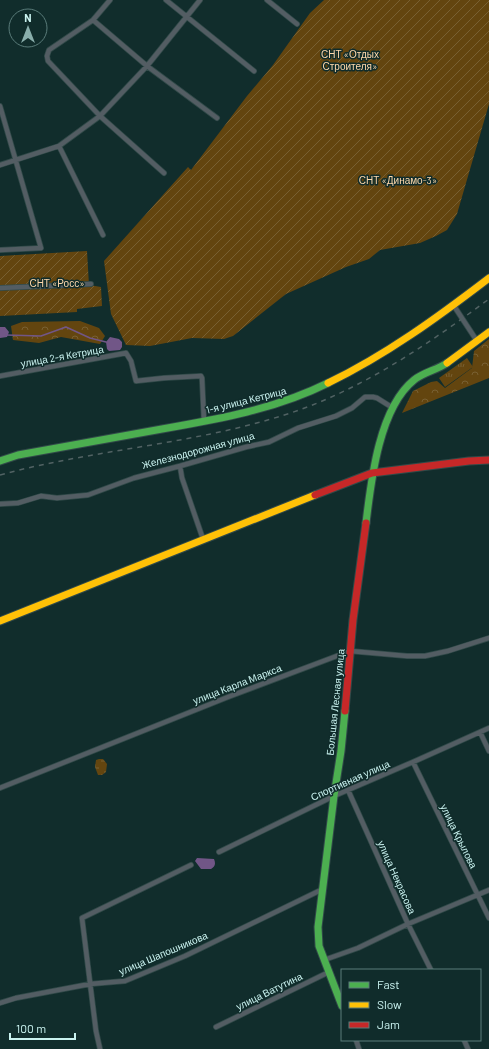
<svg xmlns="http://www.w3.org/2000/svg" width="489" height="1049" font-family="Barlow,sans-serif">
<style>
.forest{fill:url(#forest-crowns)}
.wetland{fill:url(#wetland-marsh)}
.park{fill:url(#park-tufts)}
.garden{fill:url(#garden-furrows)}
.water{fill:#715687}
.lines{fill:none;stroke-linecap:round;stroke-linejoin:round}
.stream{stroke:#715687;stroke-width:1.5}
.street-casing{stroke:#314a49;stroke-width:6}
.fast-casing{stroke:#314a49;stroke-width:9}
.slow-casing{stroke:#314a49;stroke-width:9}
.jam-casing{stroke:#314a49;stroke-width:9}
.street{stroke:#535d63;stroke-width:4.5}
.fast{stroke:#4caf50;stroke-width:7}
.slow{stroke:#ffc107;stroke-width:7}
.jam{stroke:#c62828;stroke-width:7}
.rail{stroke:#516263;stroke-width:1.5;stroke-dasharray:5 5;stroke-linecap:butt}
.labels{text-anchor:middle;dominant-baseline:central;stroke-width:3;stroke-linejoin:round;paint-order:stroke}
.park-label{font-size:10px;fill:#ffd9ac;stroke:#102c2b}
.street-label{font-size:10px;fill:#caf3f0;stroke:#102c2b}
</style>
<defs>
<pattern id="forest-crowns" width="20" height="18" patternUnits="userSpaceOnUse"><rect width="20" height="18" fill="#63450f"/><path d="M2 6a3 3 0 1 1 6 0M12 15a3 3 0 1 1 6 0" fill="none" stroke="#786032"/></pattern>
<pattern id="wetland-marsh" width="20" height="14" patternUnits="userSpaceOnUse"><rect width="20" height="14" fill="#63450f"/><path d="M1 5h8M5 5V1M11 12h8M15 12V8" fill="none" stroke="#786032"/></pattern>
<pattern id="park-tufts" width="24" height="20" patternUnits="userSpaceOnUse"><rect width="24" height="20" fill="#63450f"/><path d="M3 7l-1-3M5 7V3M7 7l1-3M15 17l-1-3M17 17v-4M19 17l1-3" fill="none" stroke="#786032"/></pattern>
<pattern id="garden-furrows" width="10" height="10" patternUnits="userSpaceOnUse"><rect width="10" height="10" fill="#63450f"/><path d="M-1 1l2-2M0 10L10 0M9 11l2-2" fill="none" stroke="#786032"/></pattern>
</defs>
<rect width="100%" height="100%" fill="#112d2c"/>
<path class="forest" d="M80 321 99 328 105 336 100 344 61 337 39 343 13 340 11 326 22 322Z
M489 339V378L402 413 413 391 431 382 437 381 445 388 472 368 474 351Z"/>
<path class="wetland" d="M99 759H103L107 764 106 772 102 775H98L95 767 96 760Z"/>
<path class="park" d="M467 358 473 367 445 387 439 378Z"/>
<path class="garden" d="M324 0H489V104L457 214 447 230 436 236 420 243 380 250 369 259 346 267 286 294 233 336 224 339 192 338 150 346 126 345 111 314 104 261 188 167 191 170 247 96 273 65 310 13Z
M87 251 89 285 101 287 102 306 77 309V312L0 316V256Z"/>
<path class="water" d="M0 327H5L9 332 7 337 0 338Z
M110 337 119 339 122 342V347L120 350 109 351 107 349 106 342Z
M197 858 214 859C216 864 215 867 211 869H201L195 861Z"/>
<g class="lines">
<path class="stream" d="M6 335 41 336 66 327 90 338 106 342"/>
<defs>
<path id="street" d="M110 0 93 20 49 50 47 56 48 61 100 116 164 173
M166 0 254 71
M267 0 297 24
M93 20 147 66 217 118
M0 106 41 248 0 250
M59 146 103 235
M0 165 59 146 100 116 147 66 200 0
M0 288 91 284
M454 306 477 341
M0 376 126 353 131 361 136 381 164 378 201 376 202 378 204 421
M180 466 182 478 203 539
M0 504 18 503 41 496 57 498 88 495 134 478 180 466 246 447 269 442 298 428 336 416 352 408 365 397H373L377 398 393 408
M480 732 489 751
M413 762 489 918
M0 788 228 697 350 651 407 656H425L448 651 489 638
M348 790 408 924 431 970
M219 852 334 796 413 762 489 728
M324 960 358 948 408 924 489 890
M0 1003 16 998 90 984 125 981 185 956 323 889
M216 1027 329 972
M356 1040 359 1049
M464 1040 468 1049
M100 1049 96 1031 82 918 191 865"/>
<path id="fast" d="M0 461 18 455C66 446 114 438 162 429 219 419 276 409 328 383
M366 523C371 481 379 408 414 380 424 372 437 370 447 363
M342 1006 319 946 318 927 334 796 341 751 345 711"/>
<path id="slow" d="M447 363 489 332
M328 383C386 355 438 317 489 278
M0 621 315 495"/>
<path id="jam" d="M315 495 372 473 469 461 489 460
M345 711 353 620 366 523"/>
</defs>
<use href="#street" class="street-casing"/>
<use href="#fast" class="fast-casing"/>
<use href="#slow" class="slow-casing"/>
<use href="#jam" class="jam-casing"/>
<use href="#street" class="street"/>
<use href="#fast" class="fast"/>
<use href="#slow" class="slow"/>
<use href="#jam" class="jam"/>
<path class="rail" d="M0 475C99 448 204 444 302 409 370 384 431 342 489 299"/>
</g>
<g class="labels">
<g class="park-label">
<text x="350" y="54">СНТ «Отдых<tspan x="350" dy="12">Строителя»</tspan></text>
<text x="398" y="180">СНТ «Динамо-3»</text>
<text x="57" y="283">СНТ «Росс»</text>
</g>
<g class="street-label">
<text transform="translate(62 356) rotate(-10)">улица 2-я Кетрица</text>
<text transform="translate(246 400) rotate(-14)">1-я улица Кетрица</text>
<text transform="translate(198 450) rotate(-15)">Железнодорожная улица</text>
<text transform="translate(237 684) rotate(-21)">улица Карла Маркса</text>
<text transform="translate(335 702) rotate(-84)">Большая Лесная улица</text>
<text transform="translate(350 780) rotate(-24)">Спортивная улица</text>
<text transform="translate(459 836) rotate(64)">улица Крылова</text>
<text transform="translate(397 877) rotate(66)">улица Некрасова</text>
<text transform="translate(163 953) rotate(-23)">улица Шапошникова</text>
<text transform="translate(269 991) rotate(-26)">улица Ватутина</text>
</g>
</g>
<rect x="341" y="969" width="140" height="72" fill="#102c2b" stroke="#5a7c7a"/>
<rect x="349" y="982" width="20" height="6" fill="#4caf50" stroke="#5a7c7a"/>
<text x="377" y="989" font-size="12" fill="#caf3f0">Fast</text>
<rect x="349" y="1002" width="20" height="6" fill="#ffc107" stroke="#5a7c7a"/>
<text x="377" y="1009" font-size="12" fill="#caf3f0">Slow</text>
<rect x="349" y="1022" width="20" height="6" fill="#c62828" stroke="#5a7c7a"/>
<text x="377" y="1029" font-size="12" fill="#caf3f0">Jam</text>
<g transform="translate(28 28)"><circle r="19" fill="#102c2b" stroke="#5a7c7a"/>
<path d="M0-3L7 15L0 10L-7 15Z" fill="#89aeab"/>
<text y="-6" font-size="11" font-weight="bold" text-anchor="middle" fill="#caf3f0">N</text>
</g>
<path d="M10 1033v6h65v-6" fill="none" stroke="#caf3f0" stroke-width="2"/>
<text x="16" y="1033" font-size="12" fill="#caf3f0" stroke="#102c2b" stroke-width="3" paint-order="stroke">100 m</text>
</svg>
